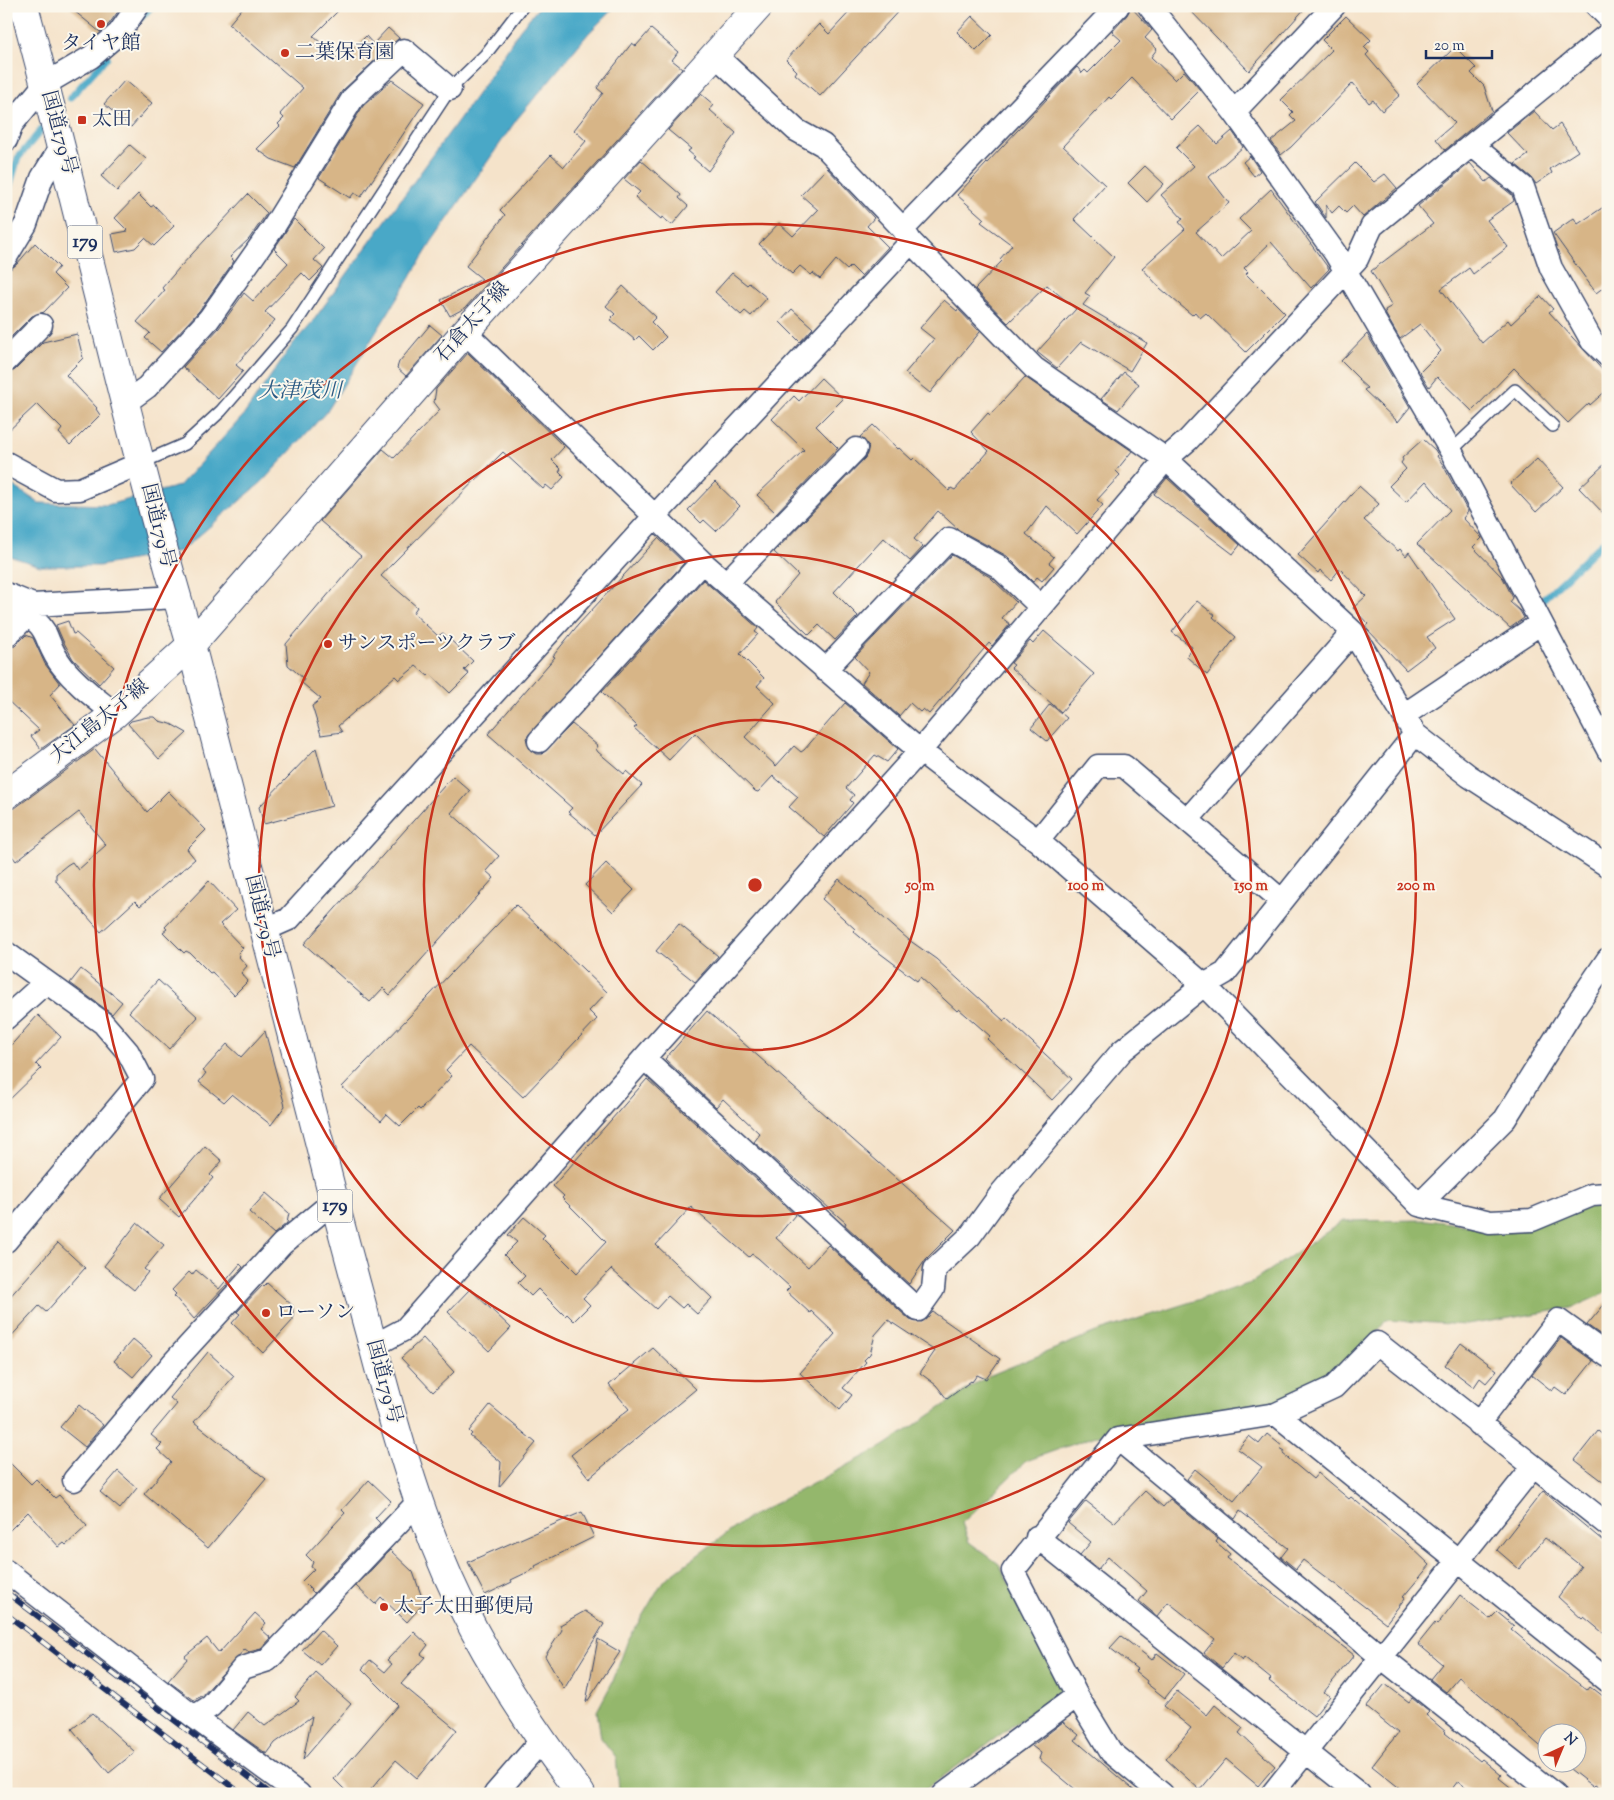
<svg xmlns="http://www.w3.org/2000/svg" width="1614" height="1800" font-family="'Sorts Mill Goudy','Noto Serif JP',serif">
<style>
.forest{fill:#94b76c;stroke:#587365}
.water{fill:#48a8c7;stroke:#326c92}
.lines{fill:none;stroke-linecap:round;stroke-linejoin:round}
.stream{stroke:#48a8c7;stroke-width:7}
.building{fill:#d7b587}
.lane-casing{stroke:#3c4a6e;stroke-width:14}
.street-casing{stroke:#3c4a6e;stroke-width:25}
.secondary-casing{stroke:#3c4a6e;stroke-width:30}
.highway-casing{stroke:#3c4a6e;stroke-width:30}
.lane{stroke:#fff;stroke-width:11}
.street{stroke:#fff;stroke-width:22}
.secondary{stroke:#fff;stroke-width:28}
.highway{stroke:#fff;stroke-width:28}
.rail-casing{stroke:#1b2f5e;stroke-width:5.5}
.rail{stroke:#fbf7ec;stroke-width:4;stroke-dasharray:11;stroke-linecap:butt}
.ring{fill:none;stroke:#c8321e;stroke-width:2.5}
.poi-dot{fill:#c8321e;stroke:#fbf7ec;stroke-width:2}
.labels{text-anchor:middle;dominant-baseline:central;stroke-width:4;stroke-linejoin:round;paint-order:stroke}
.shield{fill:#fbf7ec;stroke:#5e6b89;stroke-width:1}
.shield-label{font-size:19px;font-weight:bold;fill:#1b2f5e}
.poi-label{font-size:20px;fill:#1b2f5e;stroke:#fbf7ec;text-anchor:start}
.street-label{font-size:20px;fill:#1b2f5e;stroke:#fbf7ec}
.water-label{font-size:21px;font-style:italic;fill:#2b5983;stroke:#fbf7ec}
.centre{fill:#c8321e;stroke:#fbf7ec;stroke-width:2.5}
.ring-label{font-size:15px;text-anchor:middle;font-weight:bold;fill:#c8321e;stroke:#fbf7ec;stroke-width:4;stroke-linejoin:round;paint-order:stroke}
</style>
<rect width="100%" height="100%" fill="#fbf7ec"/>
<filter id="ink" filterUnits="userSpaceOnUse"><feTurbulence type="fractalNoise" baseFrequency=".02" numOctaves="2"/><feDisplacementMap in="SourceGraphic" scale="10" xChannelSelector="R" yChannelSelector="G"/><feConvolveMatrix kernelMatrix="1 2 1 2 8 2 1 2 1" color-interpolation-filters="sRGB"/></filter>
<filter id="wash" filterUnits="userSpaceOnUse"><feTurbulence type="fractalNoise" baseFrequency=".0096" numOctaves="4" result="noise"/><feDisplacementMap in="SourceGraphic" scale="20" xChannelSelector="R" yChannelSelector="G"/><feGaussianBlur stdDeviation="1.12" result="paint"/><feColorMatrix in="noise" values="0 0 0 0 0 0 0 0 0 0 0 0 0 0 0 0 0 1.4 0 .05"/><feComposite in="paint" operator="in"/></filter>
<g filter="url(#wash)">
<rect width="100%" height="100%" fill="#f5e3ca"/>
<path class="forest" d="M1608 1202V1292L1571 1308 1467 1325 1386 1320 1370 1342 1334 1379 1273 1406 1110 1431 1026 1461 962 1523 969 1542 999 1564 1063 1689 919 1794H623L619 1789 616 1757 601 1738 597 1711 613 1681 628 1640 663 1581 746 1519 884 1446 986 1377 1096 1332 1251 1283 1343 1221 1427 1220 1501 1230Z"/>
<path class="water" d="M540 6H616L588 34 517 119 432 242 328 410 262 482 181 551 99 566H40L6 555V481L39 503 107 505 179 486 243 416 292 345 313 321 483 86 520 29Z"/>
<g class="lines">
<path class="stream" d="M142 17 152 6
M70 98 107 57
M6 198 18 158 47 123
M1543 607 1540 602 1608 537"/>
</g>
<g id="blocks">
<path class="building" d="M68 6H122L109 24 100 32Z
M244 6H343L313 36 341 61 366 36 373 44 388 28 399 38 342 91 295 168 271 159 257 149 280 126 278 124 284 118 280 114 303 88 229 24Z
M855 6H903L820 96 795 74 797 71 786 60 819 24 829 34Z
M1186 6H1307L1249 71Z
M1131 7 1152 30 1145 38 1157 49 1151 57 1175 80 1184 71 1200 90 1171 119 1132 78 1111 99 1109 97 1063 146 1105 185 1074 219 1114 257 1085 293 1090 296 1083 305 1147 343 1130 371 1081 342 1057 368 1037 352 1076 309 1047 285 1008 323 975 289 1002 261 1000 259 1012 245 981 222 984 219 957 195 1077 67 1082 73 1085 70 1088 73 1121 40 1112 32 1127 15Z
M972 16 992 35 976 51 957 32Z
M1346 16 1371 40 1364 47 1369 52 1366 55 1400 95 1382 111 1373 100 1369 103 1353 83 1291 147 1281 155 1271 141 1296 121 1290 115 1293 112 1281 100 1332 50 1322 40Z
M651 29 678 52 672 60 682 68 465 308 450 316 441 300 482 279 466 266 505 215 500 210 551 155 564 167 586 141 574 130 603 93 597 88 632 43 636 46Z
M1455 47 1476 68 1471 73 1484 86 1492 111 1445 150 1436 139 1455 123 1417 84Z
M125 80 152 103 131 127 104 104Z
M392 80 424 103 361 197 354 193 350 198 319 178 363 106Z
M701 94 714 105 710 110 736 133 708 171 693 158 695 157 688 151 691 149 668 130Z
M1534 111 1552 130 1560 124 1578 151 1550 169 1552 173 1536 184 1531 177 1515 164 1528 155 1507 133Z
M1200 126 1217 144 1232 131 1243 147 1209 177 1229 203 1196 232 1221 259 1251 231 1239 219 1271 189 1329 269 1311 288 1271 242 1244 268 1248 272 1246 274 1285 313 1246 352 1206 313 1200 318 1195 312 1192 315 1160 288 1142 268 1185 229 1179 222 1183 219 1161 195 1194 166 1176 148Z
M130 145 146 159 117 191 101 176Z
M1250 156 1260 171 1254 176 1243 162Z
M641 160 681 195 679 198 688 206 672 225 662 217 661 219 635 197 640 192 624 179Z
M1355 163 1374 182 1385 174 1397 188 1363 217 1353 206 1346 213 1339 206 1332 213 1326 205V218L1315 202Z
M1470 163 1486 182 1491 178 1512 195 1514 201 1487 220 1508 247 1473 274 1469 268 1441 289 1482 343 1508 320 1511 324 1541 296 1553 309 1549 312 1608 376V389L1590 405 1589 403 1568 423 1514 368 1472 411 1437 377 1429 387 1420 372 1441 351 1420 324 1400 339 1386 315 1385 310 1392 306 1371 271 1433 224 1418 206Z
M1145 166 1164 184 1147 202 1128 183Z
M827 168 874 218 867 226 888 247 861 276 851 266 847 270 836 260 820 279 813 273 811 275 800 266 792 274 759 244 779 223 793 236 818 210 801 195Z
M138 194 151 207 154 205 174 226 154 246 145 238 135 248 116 252 112 234 128 231 115 218Z
M248 194 267 213 249 239 230 257 234 261 199 311 161 352 145 338 150 333 137 322 165 290 162 288 179 268Z
M1608 204V284L1596 293 1553 233 1574 218 1578 224Z
M294 219 324 249 314 260 323 268 310 281 302 273 265 312 275 320 236 365 243 371 218 399 183 367 219 328 244 293 253 301 288 263 274 249Z
M35 243 59 267 53 274 67 288 44 312 32 316 6 342V272L17 264Z
M732 273 747 285 749 283 767 298 751 316 745 311 741 315 715 292Z
M623 286 656 317 651 322 666 337 653 350 639 336 635 340 610 319 615 314 606 306Z
M944 300 957 311 958 309 980 332 930 393 905 373 934 339 920 328Z
M792 309 813 328 800 342 780 322Z
M430 325 442 335 406 376 397 368 399 362Z
M77 334 83 358 66 375 97 408 96 409 100 415 70 445 59 433 62 429 37 404 6 433V374L15 370 43 342Z
M1367 334 1410 407 1398 422 1364 390 1367 388 1358 380 1359 379 1341 361Z
M468 353 564 447 552 460 561 469 559 472 564 477 552 490 546 485 543 489 503 452 392 564 381 576 417 607 413 613 438 636 443 633 473 661 464 670 469 674 450 693 430 674 428 676 416 666 399 680 395 676 338 726 342 732 321 735 312 706 321 699 302 683 304 679 288 665 286 644 361 556 320 521 383 449 394 458 440 410 434 402 436 389Z
M1124 372 1139 384 1118 410 1101 399Z
M1025 377 1132 451 1116 471 1120 475 1097 500 1103 505 1077 534 1047 506 1026 534 1054 557 1049 563 1054 567 1042 581 1037 577 1033 582 1007 556 959 530 938 511 914 539 923 547 910 561 884 538 834 592 858 616 835 640 819 625 809 635 775 602 798 575 774 552 865 458 869 446 860 437 873 425 898 449 899 448 912 460 914 458 949 491 951 488 955 490 989 451 971 432 988 413 990 415Z
M821 378 843 399 816 426 838 448 776 513 757 495 804 450 772 419 794 396 799 401Z
M1423 439 1435 450 1438 455 1437 456 1443 465 1468 512 1463 518 1482 538 1473 547 1503 578 1513 598 1510 602 1520 611 1524 618 1510 628 1417 544 1450 510 1426 481 1406 502 1389 486 1406 469 1401 463 1403 460 1402 458Z
M1537 459 1563 487 1536 512 1510 484Z
M1608 461V518L1579 488Z
M1167 478 1240 545 1233 554 1154 494Z
M715 482 740 506 716 531 704 520 701 523 688 510Z
M1359 486 1379 504 1364 520 1398 551 1400 549 1406 556 1409 552 1455 619 1427 637 1435 648 1406 670 1367 629 1365 626 1368 624 1353 608 1366 596 1340 569 1331 580 1320 570 1318 573 1298 555Z
M658 538 684 563 526 738 530 750 536 754H542L572 724 598 746 596 749 598 752 624 774 626 771 642 785 595 835 568 812 572 808 488 734 555 657 553 656 578 625Z
M952 555 990 577 1016 602 1002 618 1010 624 992 646 989 643 929 714 923 709 920 712 910 703 899 716 862 683 869 672 855 657Z
M703 580 758 628 755 632 758 634 740 654 764 678 757 686 775 703 745 737 776 766 794 746 801 752 804 750 845 703 898 749 887 762 875 755 846 788 854 795 850 800 853 803 824 837 789 807 798 797 773 776 758 792 755 791 695 733 669 760 634 728 637 726 602 692Z
M1197 601 1215 615 1213 617 1236 637 1207 675 1187 657 1192 647 1172 632Z
M68 621 73 634 76 633 114 667 99 684 73 659 63 641 56 625Z
M1044 631 1094 674 1061 712 1011 668 1014 665 1011 663 1030 641 1033 644Z
M26 635 33 638 45 664 60 684 50 695 75 725 41 749 31 736 39 730 6 699V649L15 646Z
M1050 704 1067 718 1047 741 1031 728Z
M148 717H155L159 721 171 724 187 733 159 759 128 724 131 721Z
M316 748 332 806 264 824 259 807Z
M95 749 147 812 168 791 206 830 187 849 195 859 140 906 135 901 101 932 56 881V874L67 865 72 862 78 870 106 845 79 812 16 861 6 848V810L15 808Z
M453 776 470 791 451 813 499 856 486 871 494 878 390 995 383 988 370 1002 304 944Z
M606 863 634 890 613 912 585 885Z
M839 879 909 940 936 959 1004 1021 1006 1018 1072 1079 1052 1100 987 1039 990 1036 959 1009 957 1011 920 977 917 981 873 948 853 931 855 929 822 899Z
M209 881 236 910 220 924 243 948 238 953 240 956 239 957 247 966 241 973 248 981 234 995 212 972 210 973 190 953 186 951 184 953 163 932 167 929 165 927Z
M516 905 607 992 589 1011 597 1019 523 1097 469 1046 446 1070 452 1076 420 1110 418 1108 400 1126 387 1114 381 1121 342 1087Z
M679 924 718 956 695 982 656 951Z
M81 969 122 1002 112 1014 70 983Z
M158 980 198 1017 169 1049 129 1012Z
M707 1011 955 1230 926 1259 909 1284 845 1225 846 1223 754 1142 760 1134 723 1099 716 1107 665 1059Z
M38 1015 61 1037 36 1064 41 1069 6 1103V1051Z
M265 1031 285 1106 271 1125 232 1094 224 1102 199 1082 206 1073 203 1071 227 1044 241 1057Z
M647 1079 795 1215 776 1238 808 1267 828 1245 910 1320 922 1322 933 1312 1000 1359 986 1379 977 1375 972 1382 971 1381 947 1399 936 1385 920 1373 935 1351 888 1320 875 1335 870 1354 864 1360 866 1362 843 1388 852 1395 840 1410 800 1373 835 1334 811 1311 810 1313 786 1291 790 1287 758 1258 752 1254 749 1257 691 1207 656 1245 712 1298 697 1314 686 1304 682 1308 668 1296 656 1309 611 1269 583 1298 590 1305 574 1321 567 1314 565 1316 538 1289 531 1296 518 1283 525 1276 504 1255 517 1242 508 1235 524 1217 545 1235 542 1238 577 1273 606 1242 562 1198 564 1196 553 1186Z
M205 1146 222 1161 210 1175 213 1178 179 1217 159 1199Z
M266 1193 289 1213 287 1223 274 1234 249 1212Z
M137 1223 164 1245 144 1269 148 1272 134 1290 104 1266Z
M58 1243 85 1268 46 1312 39 1306 6 1342V1301Z
M240 1264 243 1267 194 1319 174 1296 176 1294 172 1290 189 1272 192 1275 196 1270 219 1289Z
M267 1283 293 1306V1320L263 1353 232 1323 240 1314 237 1312 263 1285 264 1286Z
M470 1289 511 1328 489 1351 448 1312Z
M1608 1300V1340L1587 1325Z
M423 1338 454 1372 433 1392 401 1358Z
M1561 1338 1593 1361 1566 1395 1555 1387 1552 1391 1532 1375Z
M133 1339 152 1355 133 1377 114 1361Z
M1461 1343 1497 1370 1486 1383 1480 1378 1474 1387 1445 1365Z
M653 1348 696 1389 589 1478 571 1455 629 1409 609 1385Z
M208 1352 234 1376 194 1422 266 1479 208 1548 144 1494 171 1462 157 1449 162 1444 151 1435 177 1404 170 1398Z
M79 1405 103 1425 85 1447 60 1427Z
M490 1405 536 1443 499 1487 501 1462 470 1436 472 1434 469 1431Z
M1598 1431 1608 1439V1485L1575 1460Z
M1267 1434 1282 1446 1280 1448 1285 1451 1283 1454 1313 1479 1318 1473 1349 1499 1351 1497 1407 1543 1430 1565 1403 1597 1405 1598 1386 1623 1303 1560 1296 1569 1281 1557 1288 1548 1240 1511 1235 1519 1187 1479 1195 1469 1234 1501 1262 1467 1238 1449 1249 1436 1259 1444Z
M6 1459 31 1484 36 1479 55 1498 59 1495 87 1526 66 1545 64 1543 59 1547 28 1512 6 1534Z
M118 1471 137 1488 120 1509 100 1492Z
M369 1480 391 1501 375 1518 380 1523 314 1593 302 1581 314 1569 311 1567 313 1562 306 1555 345 1513 342 1510Z
M1145 1491 1163 1507 1170 1499 1218 1539 1216 1542 1230 1554 1227 1558 1354 1655 1324 1692 1330 1696 1314 1716 1269 1681 1271 1679 1244 1657 1242 1660 1234 1653 1222 1668 1204 1653 1215 1639 1168 1602 1157 1616 1139 1601 1147 1591 1108 1557 1098 1569 1080 1555 1091 1542 1068 1523 1086 1501 1114 1523Z
M1543 1491 1608 1545V1637L1584 1617 1582 1619 1558 1597 1581 1566 1545 1538 1519 1569 1497 1550Z
M582 1512 594 1537 535 1566 536 1568 511 1580 512 1582 485 1595 468 1562Z
M390 1550 413 1572 424 1603 407 1622 381 1597 375 1604 356 1586Z
M1460 1595 1490 1619 1497 1612 1514 1626 1511 1629 1555 1666 1587 1690 1590 1686 1608 1700V1794L1595 1785 1593 1787 1561 1762H1576V1732H1546V1751L1459 1677 1446 1692 1430 1679 1442 1664 1418 1644 1435 1623 1437 1625Z
M585 1611 604 1624 564 1689 545 1656 562 1630 560 1625Z
M255 1613 266 1623 261 1629 271 1638 261 1649 249 1652 245 1649 202 1696 194 1700 168 1681 187 1659 185 1656 207 1638 219 1653Z
M320 1630 337 1646 320 1665 302 1650Z
M414 1632 428 1645 421 1654 425 1657 401 1684 457 1730 417 1778 396 1760 367 1794H349L334 1779 398 1705 362 1669 370 1660 385 1672 392 1664 387 1660Z
M1121 1636 1152 1660 1157 1653 1184 1674 1165 1698 1146 1683 1147 1681 1135 1671 1137 1669 1110 1648Z
M598 1639 620 1652 587 1702H586Z
M316 1673 351 1704 303 1760 312 1716 275 1743 267 1754 233 1730 248 1712 265 1726 299 1701 295 1697Z
M1385 1684 1409 1702 1412 1698 1429 1712 1426 1715 1446 1732 1445 1733 1480 1761 1482 1759 1501 1775 1499 1778 1519 1794H1474L1458 1781 1448 1794H1407L1372 1766 1398 1733 1366 1707Z
M1177 1691 1207 1715 1215 1705 1243 1728 1239 1733 1275 1766 1258 1786 1226 1759 1200 1790 1166 1759 1191 1728 1164 1706Z
M92 1713 135 1752 109 1773 72 1729Z
M1063 1722 1079 1735 1075 1740 1138 1794H1081L1039 1759 1041 1753 1032 1746Z"/>
</g>
</g>
<g filter="url(#ink)">
<use href="#blocks" fill-opacity="0" stroke="#3c4a6e" stroke-width="1"/>
<g class="lines">
<defs>
<path id="lane" d="M1451 451 1515 390 1553 426
M141 463 185 444 221 411 292 329 450 89 485 55 523 6"/>
<path id="street" d="M1149 6 1234 112 1335 253 1451 451 1608 750
M1597 6 1608 17
M714 54 796 130 823 145 903 229 911 242 1034 368 1166 459 1353 632 1415 734 1469 776 1608 866
M1234 112 1334 6
M6 140 12 124 45 84 91 57 119 33 138 6
M1473 146 1523 187 1551 268 1592 341 1608 356
M903 229 1118 6
M6 257 26 224 42 178 62 145
M465 332 702 562 920 751 1038 841 1204 985 1419 1205 1490 1222 1532 1220 1592 1195 1608 1194
M6 361 41 325
M125 403 147 387 209 319 273 228 353 98 404 50 450 89
M6 463 56 490 80 489 141 463
M727 582 856 449
M6 594 33 605 177 597
M6 612C55 619 39 637 63 667 78 686 97 699 115 714
M6 636 28 615 33 606
M825 670 949 539 998 566 1041 607
M1404 715 1541 623
M539 741 702 562
M1188 819 1353 632
M1038 841 1098 766H1124L1281 900
M264 930 289 919 654 517 911 242
M6 953 103 1023 128 1052 142 1079 6 1241
M6 1018 46 982
M644 1058 918 1310 933 1289 935 1269 970 1236 1002 1192 1122 1051 1204 985 1225 973 1415 734
M1419 1205 1505 1119 1570 1015 1608 959
M373 1346 405 1329 644 1058 920 751 1166 459 1188 440 1357 259 1372 226 1608 34
M1276 1414 1608 1681
M1478 1424 1558 1320 1608 1356
M1118 1439 1380 1656 1554 1794
M74 1480 172 1364 282 1244 334 1201
M1037 1537 1359 1794
M6 1571 194 1717 299 1794
M194 1717 211 1706 243 1668 268 1660 418 1502
M495 1794 541 1741
M944 1794 1077 1696
M1162 1794 1111 1752 1077 1696 1013 1571 1118 1439 1276 1414 1334 1387 1377 1343 1608 1525
M1272 1794 1533 1467"/>
<path id="secondary" d="M6 795 115 714 191 645 465 332 759 6"/>
<path id="highway" d="M24 6C82 219 128 434 191 645 234 811 277 978 320 1145 337 1214 356 1283 375 1353 400 1448 427 1542 474 1630 505 1688 541 1741 581 1794"/>
</defs>
<use href="#lane" class="lane-casing"/>
<use href="#street" class="street-casing"/>
<use href="#secondary" class="secondary-casing"/>
<use href="#highway" class="highway-casing"/>
<use href="#lane" class="lane"/>
<use href="#street" class="street"/>
<use href="#secondary" class="secondary"/>
<use href="#highway" class="highway"/>
<defs>
<path id="rail" d="M6 1592 271 1794
M6 1614 242 1794"/>
</defs>
<use href="#rail" class="rail-casing"/>
<use href="#rail" class="rail"/>
</g>
</g>
<g class="ring">
<circle cx="755" cy="885" r="165"/>
<circle cx="755" cy="885" r="331"/>
<circle cx="755" cy="885" r="496"/>
<circle cx="755" cy="885" r="661"/>
</g>
<g class="poi-dot">
<circle cx="101" cy="24" r="5"/>
<circle cx="285" cy="53" r="5"/>
<rect x="77" y="115" width="10" height="10" rx="2.5"/>
<circle cx="328" cy="644" r="5"/>
<circle cx="266" cy="1313" r="5"/>
<circle cx="384" cy="1607" r="5"/>
</g>
<g class="labels">
<g class="shield">
<rect x="67.5" y="225.5" width="35" height="33" rx="4"/>
<rect x="317.5" y="1189.5" width="35" height="33" rx="4"/>
</g>
<g class="shield-label">
<text x="85" y="242">179</text>
<text x="335" y="1206">179</text>
</g>
<g class="poi-label">
<text x="101" y="44" text-anchor="middle">タイヤ館</text>
<text x="295" y="53">二葉保育園</text>
<text x="92" y="120">太田</text>
<text x="338" y="644">サンスポーツクラブ</text>
<text x="276" y="1313">ローソン</text>
<text x="394" y="1607">太子太田郵便局</text>
</g>
<g class="street-label">
<text transform="translate(58 133) rotate(75)">国道179号</text>
<text transform="translate(473 323) rotate(-48)">石倉太子線</text>
<text transform="translate(157 526) rotate(76)">国道179号</text>
<text transform="translate(100 722) rotate(-39)">大江島太子線</text>
<text transform="translate(261 917) rotate(76)">国道179号</text>
<text transform="translate(383 1382) rotate(75)">国道179号</text>
</g>
<g class="water-label">
<text x="300" y="392">大津茂川</text>
</g>
</g>
<circle cx="755" cy="885" r="8" class="centre"/>
<g class="ring-label">
<text x="920" y="890">50 m</text>
<text x="1086" y="890">100 m</text>
<text x="1251" y="890">150 m</text>
<text x="1416" y="890">200 m</text>
</g>
<rect width="1614" height="1800" fill="none" stroke="#fbf7ec" stroke-width="25"/>
<g transform="translate(1562 1748) rotate(44)"><circle r="24" fill="#fbf7ec" stroke="#a1a7b3"/>
<path d="M0-4L9 19L0 12L-9 19Z" fill="#c8321e"/>
<text y="-8" font-size="14" font-weight="bold" text-anchor="middle" fill="#1b2f5e">N</text>
</g>
<path d="M1426 50v8h66v-8" fill="none" stroke="#1b2f5e" stroke-width="2.5"/>
<text x="1434" y="50" font-size="15" fill="#1b2f5e" stroke="#fbf7ec" stroke-width="4" paint-order="stroke">20 m</text>
</svg>
